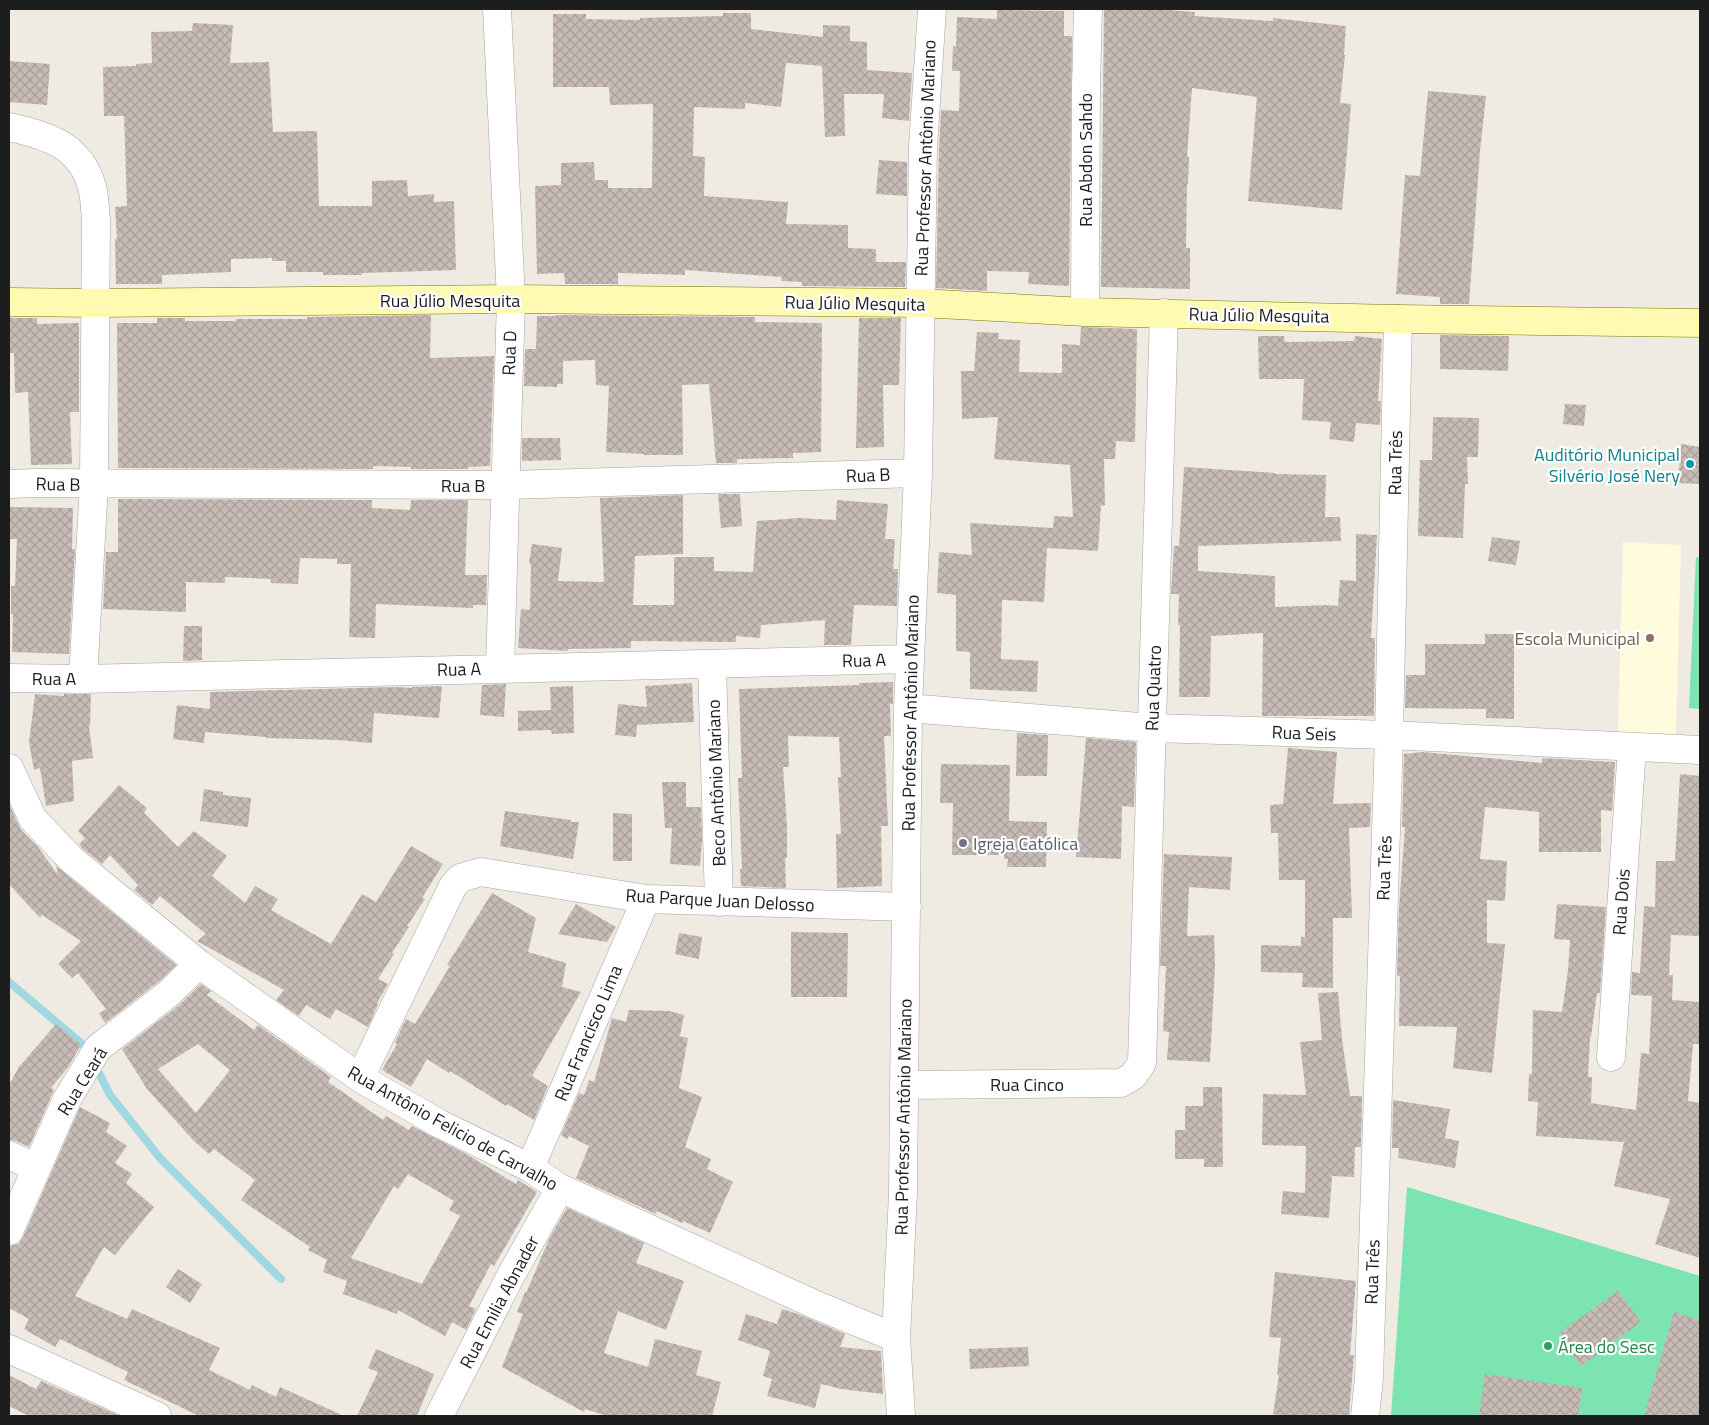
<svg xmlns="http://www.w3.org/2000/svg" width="1709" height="1425" font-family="'Titillium Web',sans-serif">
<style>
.education{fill:#fffbdc}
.pitch{fill:#7be4b1}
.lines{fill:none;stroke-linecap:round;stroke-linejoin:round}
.stream{stroke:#9fd8e0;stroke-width:8}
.building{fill:url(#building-cross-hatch);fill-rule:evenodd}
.street-casing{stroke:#a4a4a4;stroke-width:29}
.secondary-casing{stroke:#787900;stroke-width:29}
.street{stroke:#fff;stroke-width:28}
.secondary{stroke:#fefab2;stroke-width:28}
.culture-dot{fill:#0f9aa8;stroke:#fff;stroke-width:2}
.education-dot{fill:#8d6e63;stroke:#fff;stroke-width:2}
.worship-dot{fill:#6b7280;stroke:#fff;stroke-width:2}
.leisure-dot{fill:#2e9e5b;stroke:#fff;stroke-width:2}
.labels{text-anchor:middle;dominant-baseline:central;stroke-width:4.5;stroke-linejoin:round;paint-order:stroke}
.street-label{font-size:18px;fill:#1d1d1d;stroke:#fff}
.culture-label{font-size:18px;fill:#0d838f;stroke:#fff;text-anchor:end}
.education-label{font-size:18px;fill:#785e54;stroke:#fff;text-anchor:end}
.worship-label{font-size:18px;fill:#5b616d;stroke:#fff;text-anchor:start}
.leisure-label{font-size:18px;fill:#27864d;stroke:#fff;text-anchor:start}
</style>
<defs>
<pattern id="building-cross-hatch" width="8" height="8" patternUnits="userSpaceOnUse" patternTransform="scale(1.25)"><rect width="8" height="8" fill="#c7bbb5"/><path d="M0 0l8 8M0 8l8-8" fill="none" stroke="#aaa09b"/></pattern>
</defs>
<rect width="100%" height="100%" fill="#efeae2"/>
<path class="education" d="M1623 542 1681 545 1676 734 1618 732Z"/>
<path class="pitch" d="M1696 557 1700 558V709L1689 708Z
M1407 1187 1700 1276V1416H1391Z"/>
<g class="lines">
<path class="stream" d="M9 982 87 1048 89 1052
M95 1065 110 1095 160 1158 281 1279"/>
</g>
<path class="building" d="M1104 9H1153L1195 12 1194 16 1273 21V18L1346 26 1344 55H1345L1340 103 1351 104 1342 210 1248 201 1257 97 1192 88 1187 157H1189L1188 184H1187L1186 248H1190V289L1101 287Z
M997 10 1064 11V36H1072L1069 286 1028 284 1029 272 987 271V291L936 288 939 148 941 110 959 111 960 71H952L953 46 956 47 957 17 997 19Z
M723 13H751V29L823 37V25L850 26V41L867 42V70L912 73 909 121 882 118 884 94H844L845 136 825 137 822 66 786 63 781 107 745 103V109L694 107 693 156 705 157 704 196 788 202 786 224 848 225V248L876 249V262H906L905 287 802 286V282L781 281 782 277 685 270V275L618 273V284H565L564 273 537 274 535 186 561 185V163L594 162 595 180H608V188H652L653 104 610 105 609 87H553V14H586V19L640 20V18L723 16Z
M193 23 233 25 230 63 269 62 273 132 317 131 319 206H372V181L407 180 408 196 434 194V202L454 201 456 270 362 273V275H323V272H286V261H272V258L231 259V272L162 275V284H116L115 239H117L115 207 127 206 124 116H104L103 67 136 66V64L152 63 151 32 192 31Z
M9 61 50 64 47 105 9 102Z
M1428 91 1486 96 1480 151 1469 304H1440V297L1396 294 1405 175 1420 176Z
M879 160 907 162V196L876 194Z
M431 315 430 358 494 356 490 466 468 467V469H411V467L373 466V469L118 468 117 323H157V318H185V321H236V319H307V317Z
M556 315 755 317V322L822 323 821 452 793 453V458L737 459V463H716L709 384 682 385 683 455H644V454L606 452 609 386 596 385 595 360 563 361V384H557V387L524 386 525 349H536L537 316H556Z
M9 318H37V324L79 323V412H70L72 464 31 465 28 392 15 393 14 353H9Z
M859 318H901L899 385H883L884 447 856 448Z
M1081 327 1137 329 1135 442 1116 441 1115 459H1104L1105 505 1101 506 1098 551 1047 548 1044 602 1002 600 1001 659 1038 661 1037 692 970 689V652L956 651V595L937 593 939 552 972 555 970 523 1053 528 1054 516 1073 517 1070 465 994 459 998 417 962 419 961 371H974L977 332 999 333 998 339 1020 340 1019 372 1062 373V344L1080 345Z
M1440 335 1509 336 1508 371 1440 369Z
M1258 336H1284L1285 342 1354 341 1355 336 1382 339 1378 401H1381L1380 425 1356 423 1354 442 1329 439 1331 422 1302 420 1304 379H1259Z
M1565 404 1586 405 1584 426 1563 424Z
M1433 417 1479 418 1478 457H1467L1468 484H1465L1463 538 1418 536 1420 460H1432Z
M522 438H560L561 460 522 461Z
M1681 444 1700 447V484L1678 483Z
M1184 467 1275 473V474L1326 475 1325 517H1340L1341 541 1198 546V571L1275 576V607L1328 605 1338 606 1340 580 1356 581V534L1377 535 1371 638H1375L1374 716H1262L1263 633 1211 636 1210 697H1179L1180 625H1178L1179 594H1171L1174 546H1179Z
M718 494H740L742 526 721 528Z
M683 495V554L635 556 633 605H674V557H714V571L753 572 757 521 799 518 836 520 837 500 888 504 885 539H895L893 569H898L897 606 854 605 851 645H824L825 620 761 625 760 638 736 636V642L631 641V648L568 649V651L518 648 521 609 530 610 531 564 529 563 532 544 562 548 558 581 604 582 600 498Z
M118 499 372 500V508L410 510 411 500H468L465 575H487L486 605H473V608L376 604 375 638 349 637 351 564H337V559L300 558 298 584 271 583V579L225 577V583L186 582V612L103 609 106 552H118Z
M9 507 73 508 72 549H75L69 654 12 652 13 614H11V586H15L17 539H9Z
M1492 537 1520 541 1516 565 1488 561Z
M184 626H202V660L183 661Z
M1485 634H1514V719L1486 718V709L1405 708 1406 675H1425V644H1485Z
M893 682V704H890L891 736H884L888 826H881L882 886 837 888 836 834H841L838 777H841L839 737 788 736 789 767H783L787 826V858H785L786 888 741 886 740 869H742L738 778H742L739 689 859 685V683Z
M692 683 694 722 637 725 636 737 615 735 618 704 647 707 645 686Z
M506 684 504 717 480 715 482 685Z
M442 686 439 718 374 713 372 743 337 740 266 738V737L205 732 204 743 173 739 177 705 210 709V692L396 687 412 688V687Z
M573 686 574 733 552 734 551 730 518 731V711L551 710 550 687Z
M35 694 64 696V694H91L90 726H89L93 758 72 761 74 801 46 806 40 768 34 770 29 742Z
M1017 733 1048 735 1047 776H1016Z
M1086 738 1136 742 1134 807 1122 806 1121 859 1076 857Z
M1288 748 1337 752 1333 804 1371 803 1370 827 1349 828 1352 918H1333V988L1302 987 1303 973 1261 972V945L1301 946V937H1305V880H1279L1278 833H1271L1270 805 1283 804Z
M1422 752 1542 763V758L1615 762 1612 811 1601 810V852H1539V812L1485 807 1480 859 1507 861 1505 901 1487 900V943L1505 944 1492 1073 1453 1068 1457 1027 1399 1026 1400 976H1397L1399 908 1405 827H1402L1404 754Z
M941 764 1010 765 1009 821 1047 822 1046 867H1007L1008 859H1004V855H952L953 803H940Z
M1680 774 1700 776V936L1671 935 1669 975H1673L1672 1000 1700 1002V1044H1693L1688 1101 1700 1103V1258L1655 1244 1670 1199 1614 1186 1624 1142 1536 1136 1538 1102 1528 1101 1529 1074H1532L1533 1010 1562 1012 1568 970 1570 940 1554 939 1557 904 1606 907 1600 993H1597L1591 1037H1590L1588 1077H1592L1591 1103 1636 1110 1641 1053 1649 1054 1652 996 1631 995 1632 972 1640 973 1644 906 1655 907 1656 861H1675Z
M662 782H686V807H701L702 840 700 866 670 864 672 828H665Z
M119 785 147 808 144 813 178 847 194 831 227 856 212 876 245 903 255 886 278 899 271 910 331 944 362 894 376 902 411 846 443 864 422 898 425 899 407 926 409 927 392 953 394 954 378 979 388 984 377 1003 378 1004 368 1027 336 1009 330 1019 306 1005 299 1016 276 1000 284 990 197 941 206 934 160 896 152 905 134 890 138 885 110 855 102 864 82 848 79 844 85 838 78 831Z
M204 789 223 792V795L251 798 248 827 200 821Z
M9 804 21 830 38 847 58 875 56 866 176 965 158 982 105 1023 99 1013 106 1009 78 973 72 978 58 964 81 941 42 915 40 918 9 884Z
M505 811 571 820V822H579L573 859 500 846Z
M613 813 632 814V861H613Z
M1164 854 1232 857 1230 890 1189 887 1187 936 1214 935 1215 965 1210 1062 1167 1060 1169 1032 1163 1031 1166 966H1160Z
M492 893 536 918 528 952 566 963 562 987 581 992 532 1076 548 1086 534 1120 507 1104 506 1106 450 1071 449 1073 427 1059 411 1087 382 1070 397 1044 395 1042 406 1019 415 1024 450 966 447 965Z
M576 904 616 927 607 942 558 934Z
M791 932 848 933 847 997H791Z
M679 933 702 937 699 959 675 954Z
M201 984 211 991 207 995 254 1030 258 1025 331 1077 328 1082 383 1120 386 1116 409 1130 412 1126 468 1155 516 1184 518 1180 537 1192 494 1266 491 1264 469 1306 476 1309 466 1330 452 1322 445 1336 398 1310 397 1314 343 1294 347 1281 323 1272 327 1260 308 1250 310 1247 241 1200 255 1180 214 1149 209 1154 194 1141 147 1089 122 1049 178 1006ZM198 1044 230 1070 196 1113 158 1069ZM408 1174 454 1201 449 1210 460 1216 422 1284 351 1258 394 1186 398 1189Z
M1338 992 1342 1039 1350 1096H1362L1361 1147H1355L1354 1177 1332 1176 1329 1218 1281 1214 1283 1191 1305 1193 1306 1146 1262 1145 1263 1094 1306 1095 1300 1042 1322 1040 1318 993Z
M629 1010 669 1011 684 1015 680 1036 688 1038 679 1088 702 1097 685 1147 711 1159 707 1169 733 1182 710 1233 683 1221 682 1223 657 1211 656 1214 576 1178 589 1146 569 1136 567 1139 561 1135 579 1093 584 1095 589 1080 594 1082 612 1018 626 1022Z
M56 1024 81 1045 68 1067 51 1088 54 1090 29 1147 16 1141 9 1140V1085L19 1067Z
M1203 1087H1222L1223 1167H1204V1159H1175V1130H1185V1106H1203Z
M1393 1100 1450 1109 1445 1138 1459 1141 1455 1168 1398 1158 1399 1148H1392Z
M80 1107 110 1123 106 1132 127 1146 115 1163 132 1174 126 1183 154 1207 115 1255 104 1247 75 1296 127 1319 132 1309 220 1348 209 1370 250 1390 252 1385 276 1397 280 1387 344 1416H199L124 1380 128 1372 60 1339 55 1347 24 1329 29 1319 9 1308V1246L18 1244 23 1237Z
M567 1208 644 1243 636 1263 684 1281 666 1330 618 1311 604 1353 648 1367 655 1339 702 1351 696 1375 721 1382 712 1416H607L585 1409 584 1412 502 1367 523 1314 517 1312 525 1292 526 1293 550 1237Z
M178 1269 202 1284 190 1303 166 1287Z
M1275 1272 1356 1281 1350 1355H1354L1349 1416H1284L1273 1414 1279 1375H1277L1281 1338 1269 1337Z
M1618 1291 1641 1322 1581 1366 1558 1334Z
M782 1309 798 1314 845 1334 840 1347 881 1351 883 1394 841 1389 821 1384 815 1408 767 1396 772 1379 763 1376 770 1351 738 1340 746 1314 777 1324Z
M1674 1312 1700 1320V1416H1644Z
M1028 1347 1029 1366 970 1369 969 1349Z
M376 1349 434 1374 417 1416H357L378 1372 368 1368Z
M1485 1374 1582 1388 1578 1416H1479Z
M9 1375 36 1389 41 1381 120 1416H29L9 1406Z"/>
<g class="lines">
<defs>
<path id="street" d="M497 9 511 299 500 668
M9 127C46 135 81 145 92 187 95 198 95 210 96 221L94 484 83 679
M1085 312 1086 86 1088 9
M9 484 37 483 506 485 918 473
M712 664 719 902
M9 678 83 679 910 659
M908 708 1151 728 1389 735 1700 750
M9 768 33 819 71 859 199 964 360 1078 440 1124 530 1168 560 1188 816 1305 896 1338
M1611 1057 1632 747
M360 1078 453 886 460 878 481 872 646 899 907 907
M904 1085 1121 1083 1133 1076 1142 1063 1164 313
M9 1155 36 1168
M530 1168 646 899
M9 1231 67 1099 98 1048 168 994 199 964
M9 1349 157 1416
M439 1416 510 1277 560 1188
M901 1416 896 1338 903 1193 908 708 918 473 923 147 932 9
M1365 1416 1369 1378 1389 735 1398 319"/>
<path id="secondary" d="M9 302 96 303 511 299 920 303 1085 312 1398 319 1700 323"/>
</defs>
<use href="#street" class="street-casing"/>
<use href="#secondary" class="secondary-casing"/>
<use href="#street" class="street"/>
<use href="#secondary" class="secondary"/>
</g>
<circle class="culture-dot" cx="1690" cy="464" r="5"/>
<circle class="education-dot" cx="1650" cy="638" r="5"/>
<circle class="worship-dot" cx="963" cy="843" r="5"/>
<circle class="leisure-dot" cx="1548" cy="1346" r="5"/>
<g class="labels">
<g class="street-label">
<text transform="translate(925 158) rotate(-88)">Rua Professor Antônio Mariano</text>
<text transform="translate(1085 160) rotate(-90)">Rua Abdon Sahdo</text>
<text x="450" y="300">Rua Júlio Mesquita</text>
<text transform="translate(855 303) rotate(1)">Rua Júlio Mesquita</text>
<text transform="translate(1259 315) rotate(1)">Rua Júlio Mesquita</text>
<text transform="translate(509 353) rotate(-88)">Rua D</text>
<text transform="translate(1395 463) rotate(-89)">Rua Três</text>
<text transform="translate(868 475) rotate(-2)">Rua B</text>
<text transform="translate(58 484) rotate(1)">Rua B</text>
<text x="463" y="485">Rua B</text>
<text transform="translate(864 660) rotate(-1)">Rua A</text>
<text transform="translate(459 669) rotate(-1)">Rua A</text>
<text x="54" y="678">Rua A</text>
<text transform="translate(1153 688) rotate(-88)">Rua Quatro</text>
<text transform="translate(910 713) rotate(-89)">Rua Professor Antônio Mariano</text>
<text transform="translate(1304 733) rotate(2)">Rua Seis</text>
<text transform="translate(716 783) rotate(-92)">Beco Antônio Mariano</text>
<text transform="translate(1384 868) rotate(-88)">Rua Três</text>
<text transform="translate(720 900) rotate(3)">Rua Parque Juan Delosso</text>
<text transform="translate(1621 902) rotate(-86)">Rua Dois</text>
<text transform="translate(588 1033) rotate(-67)">Rua Francisco Lima</text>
<text transform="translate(82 1081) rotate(-58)">Rua Ceará</text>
<text x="1027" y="1084">Rua Cinco</text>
<text transform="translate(903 1117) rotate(-89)">Rua Professor Antônio Mariano</text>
<text transform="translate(453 1128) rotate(29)">Rua Antônio Felicio de Carvalho</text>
<text transform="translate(1372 1272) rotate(-88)">Rua Três</text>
<text transform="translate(499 1302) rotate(-62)">Rua Emilia Abnader</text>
</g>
<g class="culture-label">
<text x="1680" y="454">Auditório Municipal<tspan x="1680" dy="21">Silvério José Nery</tspan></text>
</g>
<g class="education-label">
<text x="1640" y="638">Escola Municipal</text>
</g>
<g class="worship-label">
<text x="973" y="843">Igreja Católica</text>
</g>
<g class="leisure-label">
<text x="1558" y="1346">Área do Sesc</text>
</g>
</g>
<rect width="1709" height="1425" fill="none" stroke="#1d1d1d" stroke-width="20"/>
</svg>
